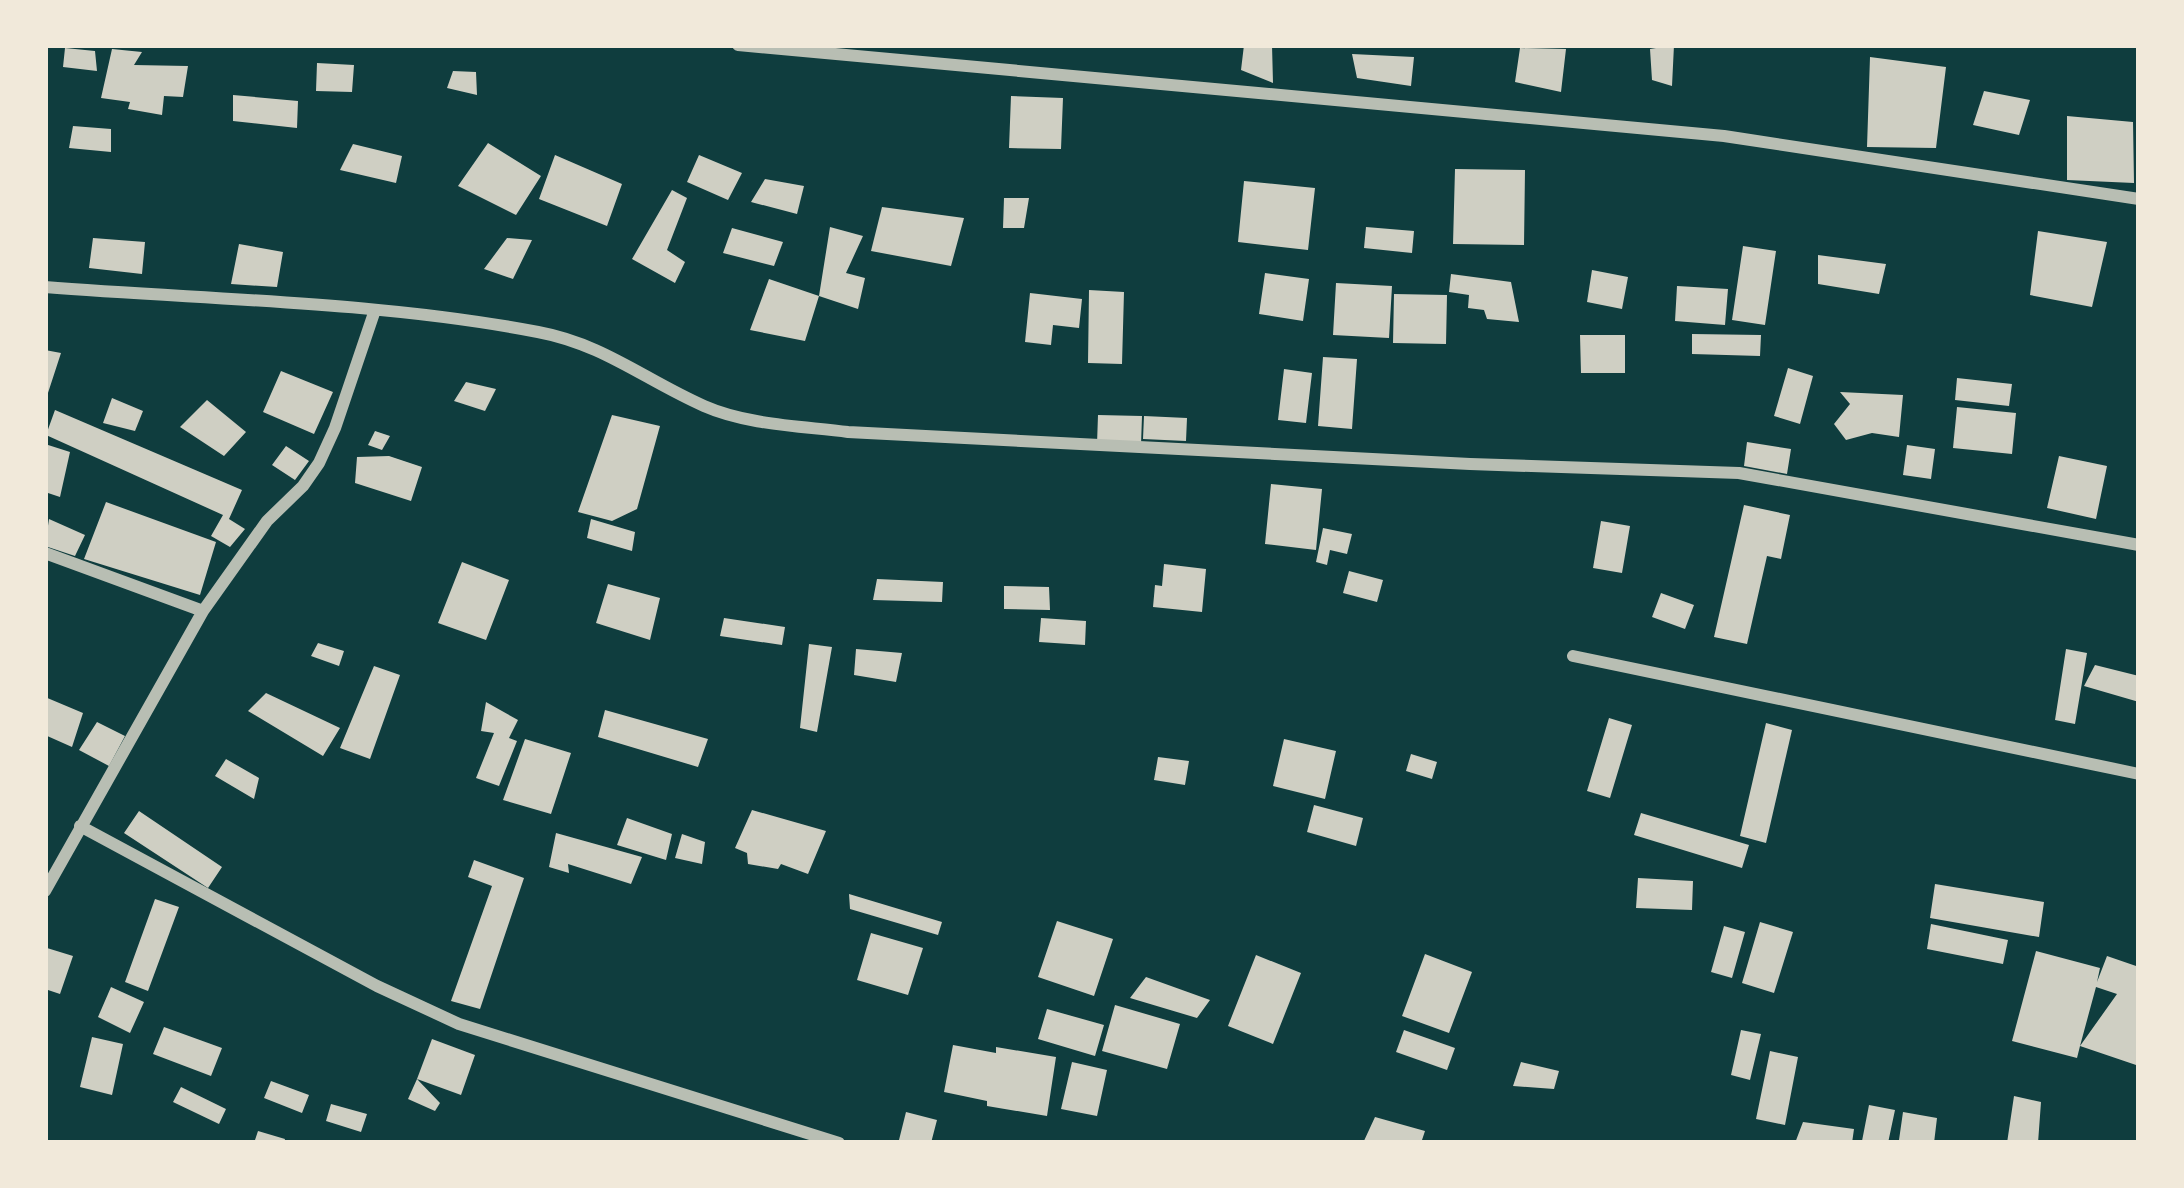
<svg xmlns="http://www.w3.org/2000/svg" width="2184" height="1188" font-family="'Sofia Sans Condensed',sans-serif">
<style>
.building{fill:#cfcfc3;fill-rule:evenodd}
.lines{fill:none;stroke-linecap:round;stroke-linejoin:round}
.minor{stroke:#b8beb3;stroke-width:12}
</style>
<rect width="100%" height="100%" fill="#0f3d3e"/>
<path class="building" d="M1244 45H1272L1273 83 1241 70Z
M1674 45 1672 86 1652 80 1650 49Z
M65 48 95 51 97 71 63 67Z
M1520 48 1566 49 1561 92 1515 82Z
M112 49 142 52 134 65 188 66 183 97 164 96 162 115 128 109 130 102 101 98Z
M1352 54 1414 57 1411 86 1357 78Z
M1870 57 1946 67 1936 148 1867 147Z
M317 63 354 65 352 92 316 91Z
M453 71 476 72 477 95 447 88Z
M1984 91 2030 100 2019 135 1973 125Z
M233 95 298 101 297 128 233 121Z
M1011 96 1063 98 1061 149 1009 148Z
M2067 116 2133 122 2134 183 2067 180Z
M73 126 111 129V152L69 148Z
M488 143 541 176 516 215 458 186Z
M353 144 402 156 396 183 340 170Z
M555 155 622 184 607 226 539 199Z
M699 155 742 173 728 200 687 182Z
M1455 169 1525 170 1524 245 1453 244Z
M765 179 804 186 797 214 751 202Z
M1244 181 1315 188 1308 250 1238 242Z
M672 190 687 198 667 250 685 262 675 283 632 259Z
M1004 198H1029L1024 228H1003Z
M882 207 964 218 951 266 871 251Z
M830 227 863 236 846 273 865 278 858 309 819 296Z
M1366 227 1414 231 1412 253 1364 248Z
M732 228 783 242 774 266 723 253Z
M2038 231 2107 242 2092 307 2030 295Z
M93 238 145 242 142 274 89 268Z
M507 238 532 240 513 279 484 269Z
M239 244 283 252 277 287 231 284Z
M1743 246 1776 251 1765 325 1732 320Z
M1818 255 1886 264 1879 294 1818 284Z
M1592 270 1628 277 1622 309 1587 302Z
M1265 273 1309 279 1303 321 1259 314Z
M1451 274 1511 282 1519 322 1487 319 1484 310 1468 308 1469 295 1449 292Z
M769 279 819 296 805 341 750 330Z
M1336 283 1392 286 1389 338 1333 335Z
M1677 286 1728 289 1725 325 1675 321Z
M1089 290 1124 292 1122 364 1088 363Z
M1030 293 1082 299 1079 328 1053 325 1051 345 1025 342Z
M1394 294 1447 295 1446 344 1393 343Z
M1692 334 1761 335 1760 356 1692 354Z
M1580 335H1625V373H1581Z
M45 350 61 353 46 399H45Z
M1323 357 1357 359 1352 429 1318 426Z
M1788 368 1813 376 1800 424 1774 416Z
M1284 369 1312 373 1306 423 1278 420Z
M281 371 333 392 314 434 263 412Z
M1957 378 2012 384 2009 406 1955 400Z
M466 382 496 389 485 411 454 401Z
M1840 392 1903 395 1899 437 1872 433 1846 440 1834 424 1850 404Z
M112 398 143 411 135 431 103 423Z
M207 400 246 432 224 456 180 427Z
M1957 407 2016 413 2012 454 1953 448Z
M55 410 242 490 229 519 245 529 230 547 211 536 223 515 46 435Z
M612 415 660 426 637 509 612 521 578 512Z
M1098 415 1142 416 1141 445 1097 444Z
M1144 416 1187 418 1186 441 1143 439Z
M375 431 390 436 382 450 368 445Z
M1747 442 1791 449 1787 474 1744 466Z
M45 444 70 452 60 497 45 492Z
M1907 445 1935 449 1931 479 1903 475Z
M286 446 309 461 295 480 272 465Z
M389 456 422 467 411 501 355 483 357 457Z
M2059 456 2107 466 2096 519 2047 508Z
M1271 484 1322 489 1316 550 1265 544Z
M106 502 216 542 200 595 84 559Z
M1744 505 1790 515 1781 559 1767 556 1747 644 1714 637Z
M49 519 85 535 75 556 45 546Z
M591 519 635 532 632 551 587 538Z
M1601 521 1630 526 1622 573 1593 568Z
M1323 528 1352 534 1347 554 1330 550 1327 565 1316 562Z
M462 562 509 580 486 640 438 623Z
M1164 564 1206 569 1202 612 1153 607 1155 585 1162 586Z
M1349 571 1383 580 1377 602 1343 593Z
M877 579 943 582 942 602 873 600Z
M608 584 660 598 650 640 596 623Z
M1004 586 1049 587 1050 610 1004 609Z
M1661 593 1694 605 1685 629 1652 617Z
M724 618 785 627 782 645 720 636Z
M1041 618 1086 621 1085 645 1039 642Z
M318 643 344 651 339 666 311 656Z
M809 644 832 647 817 732 800 728Z
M856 649 902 653 896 682 854 675Z
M2066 649 2087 653 2075 724 2055 720Z
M2095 665 2139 676V702L2084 686Z
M374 666 400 675 370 759 340 748Z
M266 693 340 728 323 756 248 711Z
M45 697 83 713 72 747 45 735Z
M486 702 518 720 509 738 517 741 499 786 476 778 494 733 481 731Z
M605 710 708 739 698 767 598 737Z
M1609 718 1632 725 1610 798 1587 791Z
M97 722 125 736 109 766 79 750Z
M1766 723 1792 730 1766 843 1740 836Z
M525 739 571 753 551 814 503 800Z
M1284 739 1336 751 1325 799 1273 786Z
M1411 754 1437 762 1432 779 1406 771Z
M1158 757 1189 761 1185 785 1154 780Z
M226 759 259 778 254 799 215 776Z
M1314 805 1363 818 1356 846 1307 832Z
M752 810 826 831 808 874 781 864 778 869 748 864 747 853 735 848Z
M139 811 222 867 208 888 124 833Z
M1641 813 1749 845 1742 868 1634 835Z
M627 818 672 834 666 860 617 845Z
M556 833 642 857 631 884 568 864 569 873 549 867Z
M682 834 705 842 702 864 675 858Z
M474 860 524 878 480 1009 451 1001 492 886 468 877Z
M1638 878 1693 881 1692 910 1636 908Z
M1935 884 2044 902 2039 937 1930 918Z
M849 894 942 922 938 935 850 909Z
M155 899 179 907 148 991 125 982Z
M1057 921 1113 939 1094 996 1038 977Z
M1760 922 1793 932 1774 993 1742 983Z
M1931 924 2008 940 2003 964 1927 949Z
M1724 926 1745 932 1732 978 1711 972Z
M871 933 923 948 908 995 857 980Z
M47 948 73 956 60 994 45 989Z
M2036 951 2100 968 2097 982 2107 956 2139 967V1066L2080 1046 2077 1058 2012 1041ZM2096 987 2117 994 2080 1046Z
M1425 954 1472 972 1449 1033 1402 1016Z
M1256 955 1301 973 1273 1044 1228 1026Z
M1146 977 1210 1000 1197 1018 1130 998Z
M111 987 144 1002 130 1033 98 1017Z
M1115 1005 1180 1024 1167 1069 1102 1051Z
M1047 1009 1104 1025 1095 1056 1038 1039Z
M164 1027 222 1048 211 1076 153 1054Z
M1404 1030 1455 1048 1447 1070 1396 1052Z
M1741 1030 1761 1034 1750 1080 1731 1075Z
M92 1037 123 1044 112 1095 80 1087Z
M432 1039 475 1055 461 1095 417 1079Z
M953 1045 996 1053V1047L1056 1057 1047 1116 987 1106V1101L944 1092Z
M1770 1051 1798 1057 1785 1125 1756 1119Z
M1072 1062 1107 1070 1097 1116 1061 1109Z
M1521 1062 1559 1071 1554 1089 1513 1086Z
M417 1079 440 1103 435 1111 408 1099Z
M271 1081 309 1095 302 1113 264 1098Z
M181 1087 226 1109 219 1124 173 1102Z
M2014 1096 2041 1102 2038 1143H2007Z
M331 1104 367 1114 361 1132 326 1121Z
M1869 1105 1895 1110 1888 1143 1862 1141Z
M906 1112 937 1120 931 1143 899 1140Z
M1903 1112 1937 1118 1934 1143 1899 1140Z
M1375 1117 1425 1131 1421 1143H1363Z
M1803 1122 1854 1129 1852 1143H1795Z
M258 1131 285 1139 284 1143H254Z"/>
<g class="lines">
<path class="minor" d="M738 45 1724 136 2139 199
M45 287C209 300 376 301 538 332 603 344 645 380 704 406 747 425 801 426 848 432L1470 464 1739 473 2139 545
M45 553 203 611
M1573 656 2139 774
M80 826 377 986 459 1024 839 1143
M45 891 203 611 267 521 303 486 319 463 335 428 375 310"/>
</g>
<rect width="2184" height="1188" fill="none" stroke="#f1e9da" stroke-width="96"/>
</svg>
